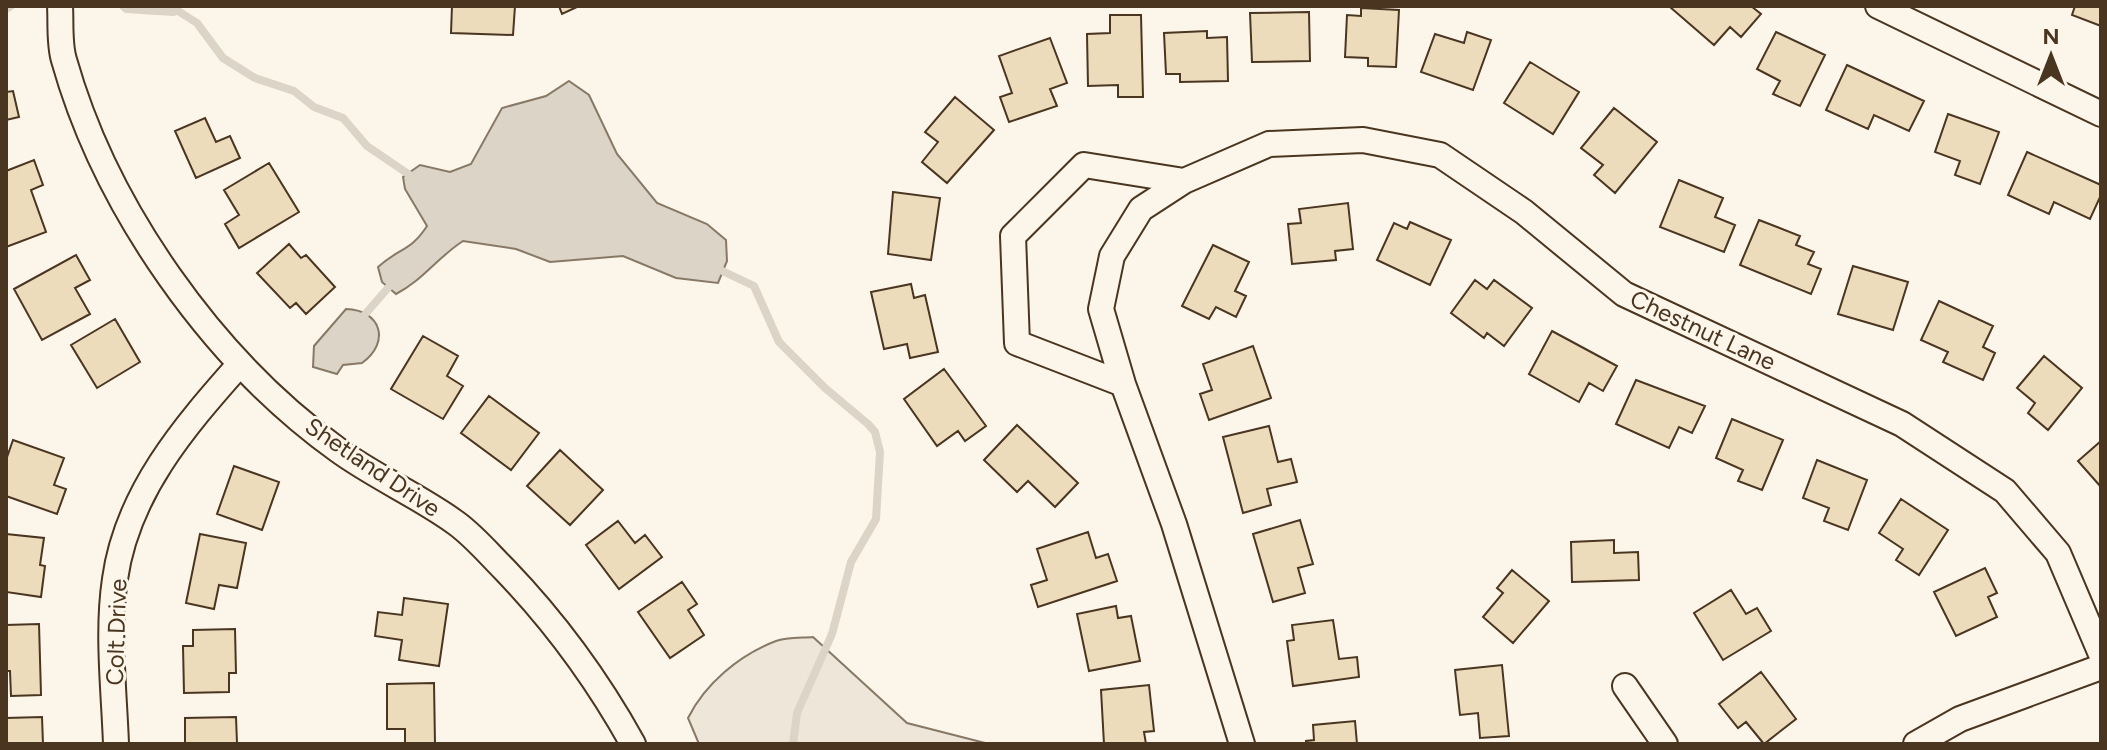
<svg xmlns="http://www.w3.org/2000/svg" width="2107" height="750" font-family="Figtree,sans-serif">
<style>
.green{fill:#ede6d9;stroke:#887966;stroke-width:2}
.water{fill:#dcd4c6;stroke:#887966;stroke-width:2}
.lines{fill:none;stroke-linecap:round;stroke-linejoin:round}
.stream{stroke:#dcd4c6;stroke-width:8}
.building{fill:#ecdcbc;stroke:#4a3520;stroke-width:2}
.street-casing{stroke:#4a3520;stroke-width:28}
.street{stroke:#fbf6e9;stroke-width:24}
.labels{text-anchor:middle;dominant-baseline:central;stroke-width:6;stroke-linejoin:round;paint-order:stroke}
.street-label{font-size:24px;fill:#4a3520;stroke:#fbf6e9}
</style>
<rect width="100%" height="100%" fill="#fbf6e9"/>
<path class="green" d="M813 637 907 723 989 744H699L688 718C705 684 739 655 776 641 786 637 802 638 813 637Z"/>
<path class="water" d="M569 81 589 95 617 154 657 203 707 224 726 240 727 261 718 283 676 278 623 256 550 262 516 249 463 241C438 257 422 281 396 294L382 282 378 267C399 248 411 251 427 226L405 189 403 177 420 165 450 172 471 164 502 108 546 96Z
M346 309C381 310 391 342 362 363L343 365 337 374 313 367 314 346Z"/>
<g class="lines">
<path class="stream" d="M123 6 126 9 174 12 175 9 197 23 223 58 255 78 294 91 314 107 343 118 367 146 417 180
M6 9 11 6
M714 267 754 286 779 342 825 388 868 424 875 432 880 452 876 519 851 562 832 634 797 713 793 744
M361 319 394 281"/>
</g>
<path class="building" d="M452 6H515L513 35 451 33Z
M559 6H579L562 14Z
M1751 6 1761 14 1741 37 1730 27 1714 45 1670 7Z
M2075 6H2101V26L2072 15Z
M1361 8 1399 10 1396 67 1368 66V58L1345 57 1347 15 1361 16Z
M1309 12 1310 61 1252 62 1250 13Z
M1110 15H1141L1143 97H1118V85L1088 86 1087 34 1110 33Z
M1207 31V38L1227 37 1228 81 1180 82V74H1166L1164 33Z
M1467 32 1491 40 1473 90 1421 72 1435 34 1464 43Z
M1776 32 1825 55 1800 106 1773 94 1780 81 1757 69Z
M1050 38 1067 83 1050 89 1057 106 1009 122 1000 97 1012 93 999 56Z
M1530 62 1579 92 1553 134 1504 103Z
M1847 65 1924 101 1909 131 1874 115 1868 129 1826 110Z
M13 91 19 117 6 120V92Z
M955 97 994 130 947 183 922 162 938 142 925 132Z
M1614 108 1657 142 1615 193 1594 175 1603 165 1581 148Z
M1948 114 1999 132 1980 184 1955 175 1960 161 1935 152Z
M205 118 216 142 230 136 240 158 196 178 175 131Z
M2027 152 2101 185V195L2090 219 2054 202 2049 214 2008 195Z
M34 160 43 185 31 190 46 232 6 247V171Z
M269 163 299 212 239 248 225 224 239 215 224 190Z
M1679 180 1723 198 1715 217 1735 225 1724 252 1660 227Z
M893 192 940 198 931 260 888 254Z
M1348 203 1353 249 1335 251 1336 260 1292 264 1288 224 1301 223 1299 209Z
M1759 220 1800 236 1796 245 1814 252 1808 264 1821 269 1811 294 1740 265Z
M1410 222 1451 240 1430 285 1377 260 1394 223 1407 229Z
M289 244 301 258 306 255 335 287 306 314 296 303 290 308 257 273Z
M1213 245 1249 262 1235 291 1246 296 1236 317 1216 307 1209 319 1182 306Z
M76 255 90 280 75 288 90 314 42 340 14 289Z
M1853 266 1908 282 1893 330 1838 314Z
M1475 280 1487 289 1494 280 1532 308 1504 346 1487 333 1484 338 1451 313Z
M911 284 914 298 925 295 938 352 910 358 907 344 884 349 871 292Z
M1939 301 1993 326 1983 347 1995 353 1983 380 1943 362 1948 352 1921 340Z
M115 319 140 362 97 388 71 345Z
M1552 331 1617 366 1603 391 1589 383 1579 402 1529 374Z
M423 336 458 356 447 376 463 386 443 419 391 389Z
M1253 346 1271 398 1209 420 1200 394 1212 390 1203 364Z
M2044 356 2082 388 2048 430 2028 413 2035 403 2017 388Z
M944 369 986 426 965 441 958 431 937 446 904 399Z
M1636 380 1705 406 1692 433 1679 427 1669 448 1616 424Z
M489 396 539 433 511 470 461 433Z
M1732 419 1783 440 1762 490 1738 481 1743 470 1716 458Z
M1017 425 1078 483 1055 507 1028 481 1017 492 984 460Z
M1269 426 1278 462 1291 459 1297 482 1267 489 1271 505 1243 513 1223 437Z
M13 440 64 458 54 485 66 489 57 514 6 496V460Z
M2101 441V487L2078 461Z
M560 450 603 490 570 525 527 486Z
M1817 460 1867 480 1848 530 1824 521 1829 508 1803 498Z
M234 466 279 482 262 530 217 514Z
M1901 499 1948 530 1919 575 1896 560 1903 549 1879 533Z
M1300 520 1313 564 1298 568 1305 593 1273 602 1253 534Z
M618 521 635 543 645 535 662 557 619 589 586 545Z
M1088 532 1096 558 1108 554 1117 581 1038 607 1031 585 1047 580 1037 549Z
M6 534 44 538 40 565 45 566 41 597 6 592Z
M200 534 246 543 237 588 219 585 214 609 186 603Z
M1614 540V553L1638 552 1639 580 1572 582 1571 542Z
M1985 568 1997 593 1988 597 1997 617 1956 636 1934 592Z
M1512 570 1549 601 1513 643 1483 617 1503 593 1497 588Z
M682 582 697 604 688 610 704 635 670 658 638 612Z
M1731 590 1746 614 1757 608 1771 631 1723 660 1694 613Z
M404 598 448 604 439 666 399 660 402 640 375 636 378 612 402 615Z
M1116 606 1118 618 1131 616 1140 661 1089 671 1077 614Z
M1333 620 1339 659 1357 657 1359 677 1293 686 1287 641 1294 640 1292 625Z
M39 624 41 695 11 696 10 671H6V625Z
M235 629 236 673H229V692L184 693 183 646H193V630Z
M1502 665 1509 736 1480 738 1478 713 1460 715 1455 670Z
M1761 672 1796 719 1764 744 1746 722 1738 728 1719 704Z
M434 683 435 744H405V729H387V684Z
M1149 685 1154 731 1144 732 1146 744H1104L1101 690Z
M42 717 43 744H6V718Z
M236 717 237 743 185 744V718Z
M1355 721 1357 744H1306V741L1314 740 1313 725Z"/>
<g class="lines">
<defs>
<path id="street" d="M60 6C61 23 59 44 64 60 106 209 213 360 338 450 375 477 419 496 456 523 474 536 489 554 504 569 556 623 597 679 633 744
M1878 6 2101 114
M1123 384 1017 343 1013 236 1084 165 1184 181
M1625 686 1665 744
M116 744C114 690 107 632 115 579 127 493 184 427 239 365
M1242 744 1174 524 1123 384 1101 309 1112 256 1141 209 1184 181 1269 144 1363 140 1440 155 1524 212 1624 294 1902 424 2005 491 2058 553 2101 654
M1916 744 1960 719 2101 667"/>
</defs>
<use href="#street" class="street-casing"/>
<use href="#street" class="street"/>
</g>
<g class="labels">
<g class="street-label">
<text transform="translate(1703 330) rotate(25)">Chestnut Lane</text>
<text transform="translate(373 467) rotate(34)">Shetland Drive</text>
<text transform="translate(116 632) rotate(-88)">Colt Drive</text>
</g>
</g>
<rect width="2107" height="750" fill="none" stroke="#4a3520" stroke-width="16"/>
<g transform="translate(2051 56)" stroke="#fbf6e9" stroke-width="6" paint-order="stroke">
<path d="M0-6L14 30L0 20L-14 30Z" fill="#4a3520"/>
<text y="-12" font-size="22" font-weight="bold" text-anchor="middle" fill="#4a3520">N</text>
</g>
</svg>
